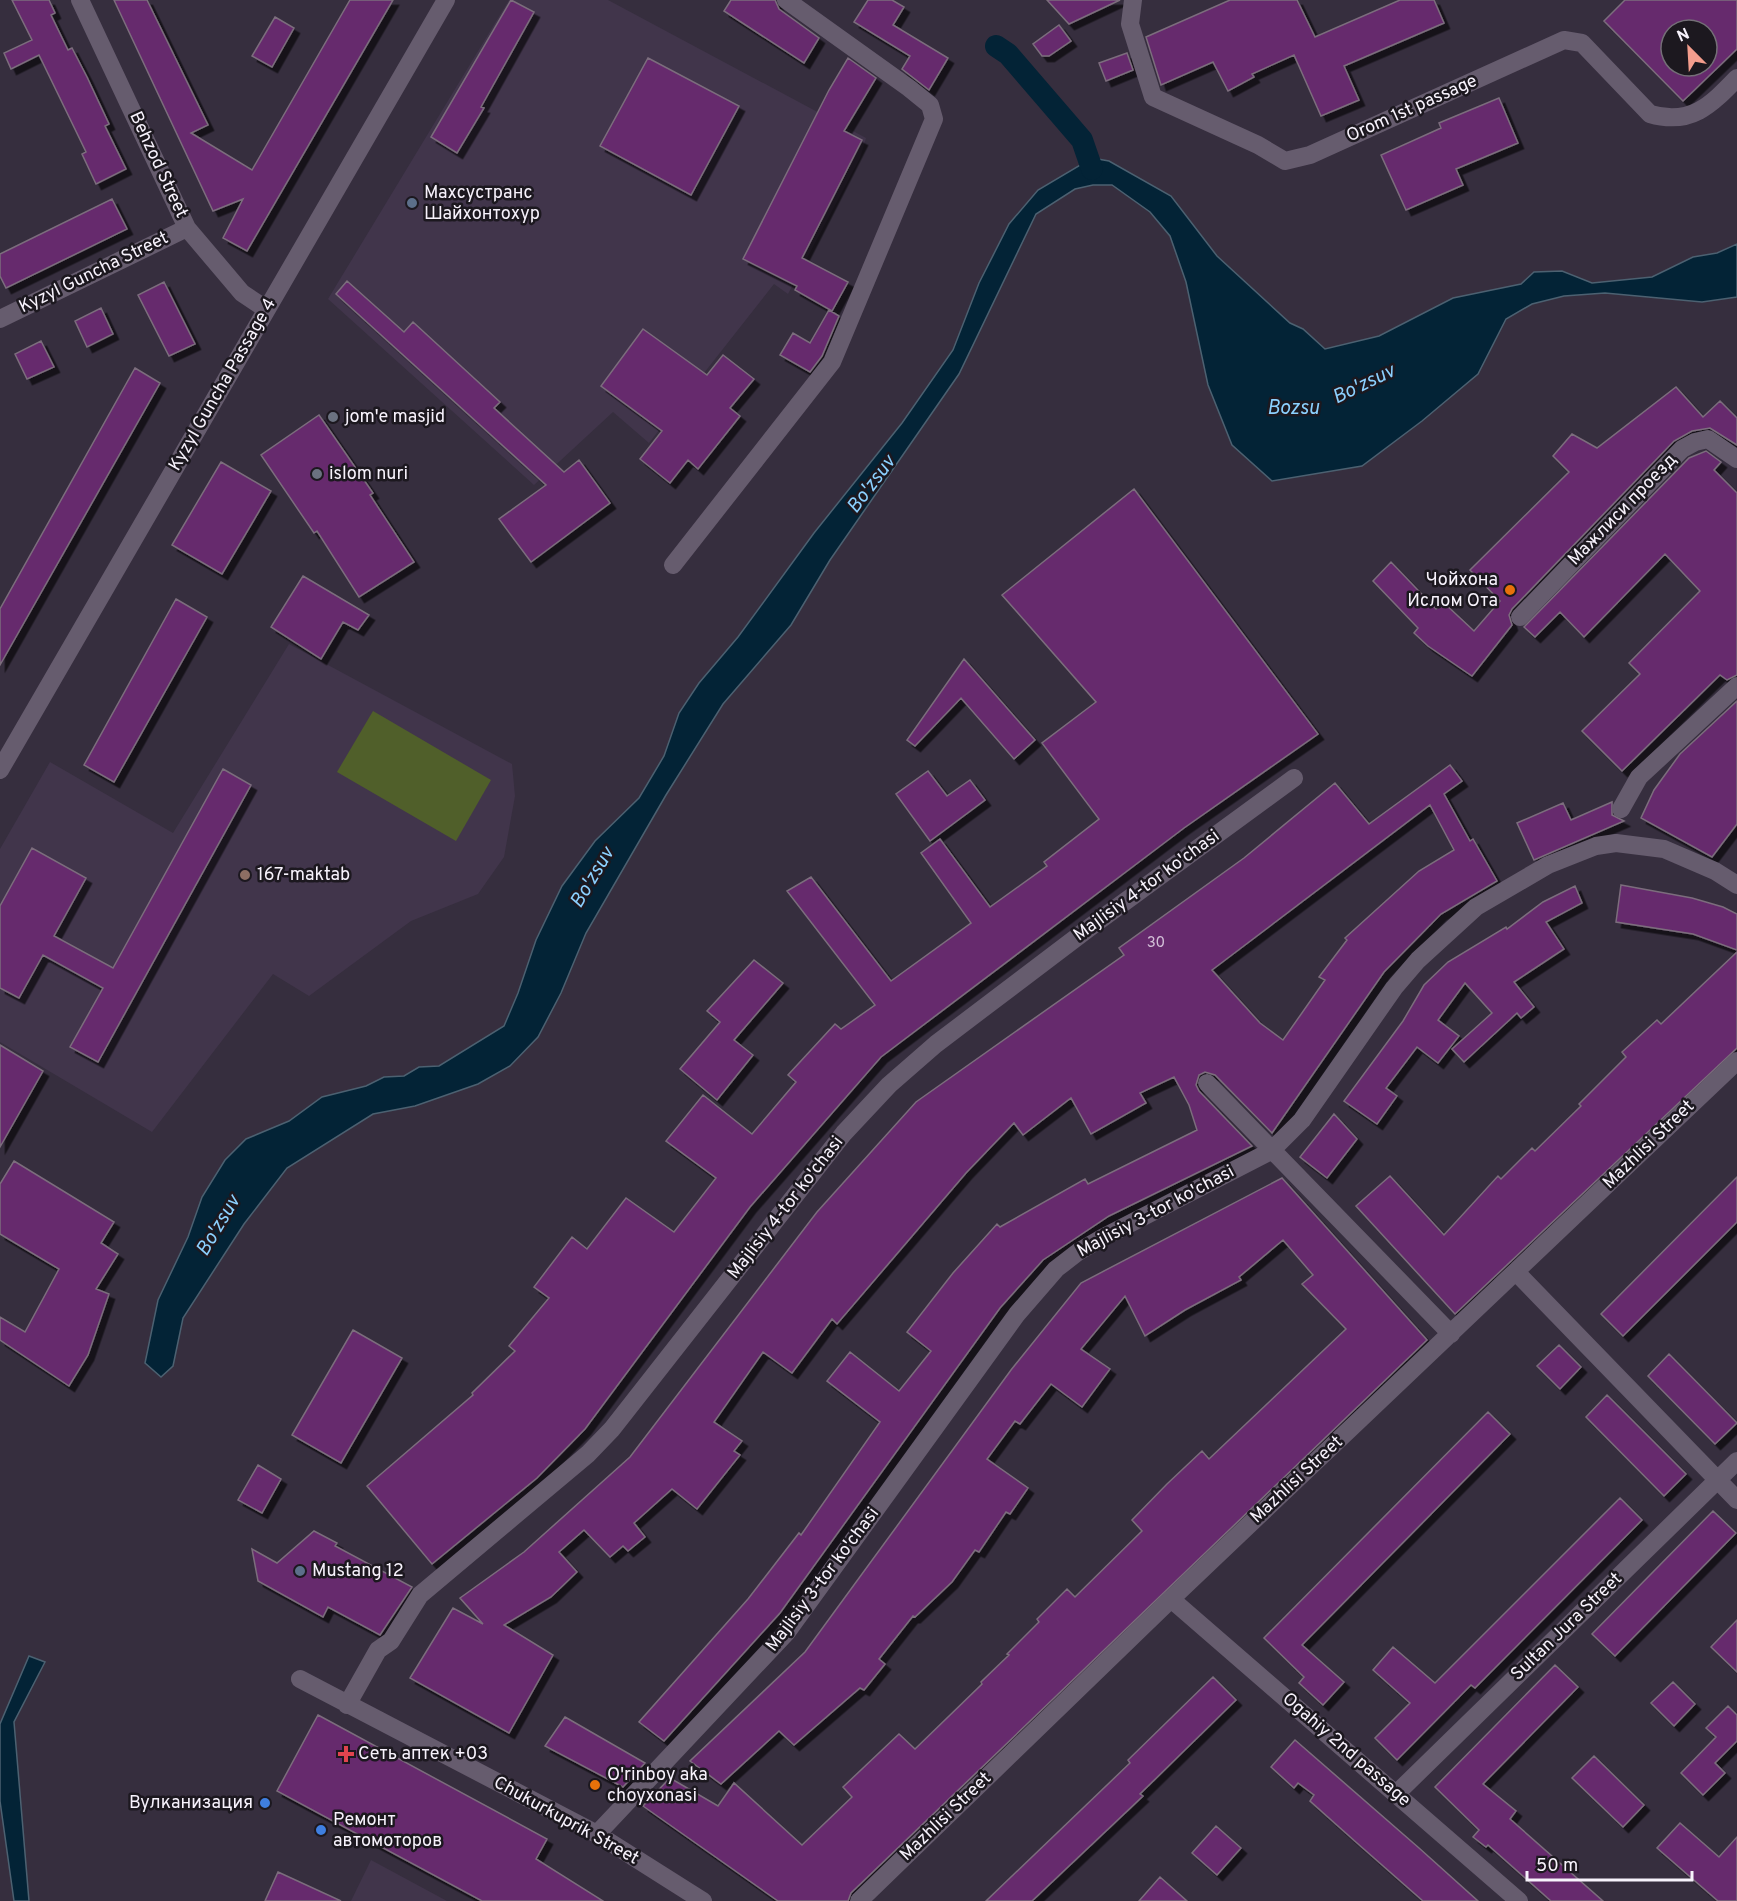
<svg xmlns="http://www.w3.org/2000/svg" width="1737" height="1901" font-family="Overpass,sans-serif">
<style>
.built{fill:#41354b}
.green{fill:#505f2a}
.water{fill:#032336;stroke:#4c6171;stroke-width:1.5}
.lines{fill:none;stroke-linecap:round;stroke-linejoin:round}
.canal{stroke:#032336;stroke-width:22}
.building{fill:#66296d;stroke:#7c6d7d;stroke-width:1.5;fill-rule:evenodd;filter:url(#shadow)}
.minor{stroke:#665c6e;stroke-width:18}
.service-dot{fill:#5c6f8a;stroke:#1c181f;stroke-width:2}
.worship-dot{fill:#6b7280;stroke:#1c181f;stroke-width:2}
.food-dot{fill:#e8710a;stroke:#1c181f;stroke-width:2}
.education-dot{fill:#8d6e63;stroke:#1c181f;stroke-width:2}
.health-dot{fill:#e0444e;stroke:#1c181f;stroke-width:2}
.shop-dot{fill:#3f7fe0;stroke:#1c181f;stroke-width:2}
.labels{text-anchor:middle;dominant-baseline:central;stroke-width:5;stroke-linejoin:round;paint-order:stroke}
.number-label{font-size:15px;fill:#d3c0d8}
.street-label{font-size:18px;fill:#f7f2fc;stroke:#1c181f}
.poi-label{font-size:18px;fill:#f7f2fc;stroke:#1c181f;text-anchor:start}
.water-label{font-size:20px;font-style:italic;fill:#8bd0fe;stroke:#1c181f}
</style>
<defs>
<filter id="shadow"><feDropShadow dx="5.5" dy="5.5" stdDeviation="0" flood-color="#0009"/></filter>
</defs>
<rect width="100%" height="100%" fill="#362e3e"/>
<path class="built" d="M509 0H608L866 138 860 158 788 294 774 284 649 443 613 412 534 485 328 299Z
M289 644 512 764 515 796 504 857 478 894 411 921 309 996 273 974 152 1132 0 1042V849L50 762 173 833Z
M371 1860 447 1901H351Z"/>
<path class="green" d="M373 711 491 780 456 841 337 772Z"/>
<path class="water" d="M1092 158 1109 161 1171 196 1217 256 1290 323 1303 329 1325 349 1379 336 1453 298 1521 284 1534 272 1562 271 1592 283 1652 277 1693 257 1717 253 1737 244V297L1702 302 1605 293 1564 296 1532 304 1506 319 1478 374 1422 421 1362 466 1272 481 1232 445 1208 385 1186 282 1170 236 1150 212 1112 185H1093L1075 189 1036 214 959 374 830 560 791 625 723 704 666 795 586 933 561 993 538 1037 510 1066 478 1084 415 1106 373 1114 287 1168 244 1224 183 1318 173 1366 161 1377 145 1363 158 1300 188 1237 202 1197 225 1160 246 1139 289 1121 322 1097 366 1086 384 1077 404 1076 419 1067 439 1066 504 1026 518 993 536 940 562 886 595 841 639 798 664 756 679 713 699 683 738 637 814 533 902 423 953 350 979 283 1009 224 1038 190Z
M29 1656 45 1662 14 1722 29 1901H14L0 1801V1724Z"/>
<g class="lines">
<path class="canal" d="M996 46 1008 54 1082 140 1092 169"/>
</g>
<path class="building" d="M12 0H49L55 13 51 15 68 50 72 48 87 77 109 124 105 126 126 169 96 184 82 154 86 152 39 55 11 69 4 53 32 40Z
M114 0H147L208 125 191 133 252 170 350 0H393L247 251 223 238 243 199 213 211Z
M511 0 534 12 481 107 484 108 457 153 431 137Z
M731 0H775L779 9 819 38 804 63 724 11Z
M868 0H892L904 7 893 25 948 58 929 90 902 69 910 56 854 22Z
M1047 0H1120L1069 24Z
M1230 0H1297L1315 37 1400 0H1434L1444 23 1344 66 1359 100 1321 116 1294 55 1252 74 1254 77 1228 91 1213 62 1161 85 1146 37Z
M1625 0H1737V49L1683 101 1604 21ZM1671 30H1707V66H1671Z
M275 17 294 28 272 67 252 56Z
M1059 25 1071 41 1049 56H1042L1033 44Z
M1127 53 1133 70 1106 81 1099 63Z
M648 58 739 106 691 195 600 146Z
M848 58 876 78 844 131 862 140 802 258 848 282 832 311 795 290 797 286 743 259 829 90Z
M1499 98 1518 143 1456 169 1463 185 1406 210 1381 155 1441 128 1439 123Z
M112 199 127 229 6 288 0 276V254Z
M347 281 404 332 413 322 500 402 494 408 564 472 579 460 610 503 531 562 499 519 546 485 336 294Z
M164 282 195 344 169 356 138 295Z
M101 308 113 334 87 347 75 321Z
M829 310 839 316 822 356 810 372 780 355 793 333 810 343Z
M643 329 707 375 723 355 754 379 730 408 740 416 698 469 688 460 670 483 640 459 662 431 601 386Z
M41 341 54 367 27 379 15 354Z
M135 368 160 383 0 665V609Z
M1676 387 1703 417 1720 401 1737 418V445L1710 428 1692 431 1674 441 1512 609 1509 615 1512 625 1472 676 1428 646 1414 633 1418 628 1373 581 1391 562 1436 609 1443 602 1474 631 1500 601 1470 570 1569 472 1553 456 1572 434 1597 448Z
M319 415 373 493 370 495 414 562 359 597 317 531 314 533 261 455Z
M1706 451 1721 462 1714 470 1737 493V675L1727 680 1720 675 1622 771 1582 731 1640 674 1629 663 1700 591 1665 554 1584 637 1560 612 1535 637 1524 627 1689 458Z
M221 462 271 491 222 574 172 545Z
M1134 489 1318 734 1184 828 881 1057 750 1207 585 1429 537 1478 432 1564 367 1486 473 1395 472 1393 515 1351 509 1346 549 1298 534 1287 572 1237 587 1249 626 1198 674 1232 716 1178 666 1141 703 1095 752 1134 796 1082 788 1075 835 1024 841 1029 875 1005 787 891 811 877 891 981 971 923 921 853 940 839 990 907 1047 866 1044 862 1099 819 1042 743 1096 702 1002 595Z
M303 576 369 615 358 630 343 622 321 659 271 627Z
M176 599 207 617 114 782 84 765Z
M964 659 1035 740 1014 759 961 698 915 746 907 740Z
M1737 701V824L1712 857 1641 818 1654 790 1680 754Z
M1450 765 1462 781 1444 794 1470 841 1473 839 1497 881 1441 914 1384 972 1272 1133 1215 1075 1205 1072 1199 1075 1196 1085 1199 1091 1252 1146 1109 1216 1043 1260 1000 1308 780 1613 664 1741 639 1722 748 1599 799 1533 801 1535 880 1422 827 1381 850 1352 899 1391 931 1351 907 1332 953 1273 997 1224 1000 1227 1085 1179 1088 1184 1197 1130 1189 1105 1174 1077 1140 1093 1146 1103 1091 1134 1071 1098 1023 1135 1014 1123 966 1173 837 1324 832 1319 792 1373 763 1352 714 1422 742 1441 734 1451 740 1455 697 1509 672 1489 634 1523 645 1537 628 1551 623 1546 610 1557 584 1530 559 1552 577 1572 551 1597 504 1625 553 1655 509 1733 410 1678 453 1608 483 1624 460 1598 524 1552 630 1457 817 1212 916 1102 1124 955 1119 948 1244 858 1335 783 1369 824ZM1430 805 1454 850 1419 871 1345 938 1347 940 1319 977 1325 980 1283 1040 1260 1023 1212 970Z
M223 769 251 785 98 1062 70 1047 103 988 43 955 19 998 0 988V906L32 848 86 878 54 936 113 968Z
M928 771 947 796 970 780 985 800 930 841 896 794Z
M1612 802V815L1624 821 1534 860 1517 823 1563 803 1571 820Z
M1621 885 1692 898 1723 907 1737 914V950L1693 934 1616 922Z
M1575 886 1582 903 1546 922 1564 949 1514 982 1534 1007 1521 1018 1517 1013 1464 1062 1452 1049 1492 1013 1465 983 1438 1020 1459 1036 1438 1063 1417 1047 1386 1088 1397 1096 1377 1124 1344 1101 1403 1021 1424 985 1448 962 1506 927 1507 929 1543 902Z
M1737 952V1048L1455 1314 1356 1206 1390 1176 1444 1235 1498 1176 1501 1179 1532 1148 1535 1151 1581 1106 1579 1104 1626 1057 1622 1052 1657 1020 1661 1024Z
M754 960 783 983 734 1040 753 1055 717 1100 680 1069 720 1022 707 1011Z
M0 1045 43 1071 0 1147Z
M1334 1114 1357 1139 1327 1178 1300 1157Z
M14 1161 114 1222 101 1243 118 1254 96 1289 109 1294 88 1355 69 1386 0 1340V1317L25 1332 59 1269 0 1234V1184Z
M1737 1177V1222L1623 1336 1601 1314Z
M1282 1178 1427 1340 851 1893 848 1901H778L643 1806 670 1778 718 1806 734 1783 802 1845 852 1797 843 1787 899 1734 915 1749 982 1684 981 1682 1009 1655 1007 1654 1039 1622 1037 1619 1067 1589 1075 1597 1142 1531 1132 1520 1167 1484 1202 1451 1209 1459 1346 1329 1302 1284 1313 1275 1283 1240 1239 1277 1241 1280 1185 1310 1145 1336 1125 1296 1081 1349 1110 1369 1082 1407 1051 1384 1020 1424 1015 1421 987 1459 1028 1488 1010 1514 1006 1512 979 1552 975 1550 952 1582 915 1617 913 1616 879 1659 885 1664 864 1690 860 1688 794 1745 779 1731 721 1784 690 1761 805 1652 1011 1370 1081 1283Z
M353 1330 402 1358 341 1463 292 1435Z
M1559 1345 1581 1367 1560 1389 1537 1366Z
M1669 1354 1737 1423 1715 1444 1648 1376Z
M1607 1395 1686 1474 1664 1496 1586 1417Z
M1488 1412 1510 1434 1302 1645 1344 1682 1323 1705 1299 1683 1304 1677 1264 1638Z
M258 1465 281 1479 262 1513 238 1500Z
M1620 1498 1642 1520 1475 1688 1471 1685 1397 1760 1375 1738 1410 1703 1373 1670 1393 1647 1435 1683Z
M1713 1511 1736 1533 1615 1656 1592 1634Z
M314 1531 337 1543 335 1546 412 1587 380 1635 328 1607 323 1617 258 1581 252 1549 277 1563Z
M1737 1620V1672L1711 1647Z
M1555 1665 1578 1687 1483 1784 1516 1811 1510 1819 1603 1901H1551L1488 1845 1486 1847 1473 1837 1479 1830 1435 1787Z
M1213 1677 1236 1700 1140 1794 1143 1796 1032 1901H986L1130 1763 1128 1760Z
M1673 1682 1695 1704 1674 1726 1651 1703Z
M1728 1706 1737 1715V1741L1715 1763 1725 1773 1703 1795 1681 1773 1716 1737 1706 1728Z
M318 1715 547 1839 536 1859 603 1901H482L277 1791Z
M565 1717 645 1763 623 1787 545 1746Z
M1295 1740 1419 1848 1478 1901H1423L1357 1843 1310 1801 1314 1795 1298 1783 1294 1788 1271 1767Z
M1594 1756 1644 1805 1623 1827 1572 1778Z
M1680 1823 1719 1857 1737 1837V1901H1718L1657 1848Z
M1216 1826 1241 1848 1217 1875 1192 1853Z
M278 1872 341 1901H265Z
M1160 1877 1187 1901H1139Z"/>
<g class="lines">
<path class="minor" d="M80 0 187 228 242 293 266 309
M1133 0 1130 24 1153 97 1258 145 1285 161 1310 155 1564 40 1582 43 1650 114C1691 126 1711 105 1737 78
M0 319 187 228
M673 565 832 362 934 119 930 105 909 88 786 0
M1520 617 1682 449 1695 442 1708 439 1737 459
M0 770 446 0
M1621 809 1639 777 1737 686
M1207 1083 1451 1334
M1516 1272 1737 1500
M1171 1599 1519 1901
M300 1679 597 1834 703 1901
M347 1705 378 1650 391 1641 420 1595 588 1454 612 1429 844 1133 889 1085 936 1044 1093 925 1294 778
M1397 1793 1737 1461
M597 1834 787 1632 1017 1314 1056 1269 1078 1252 1102 1238 1271 1151 1302 1120 1394 988 1418 960 1476 907 1548 865 1596 846 1616 843 1664 849 1715 871 1737 885
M859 1901 1171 1599 1737 1061"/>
</g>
<g class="service-dot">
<circle cx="412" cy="203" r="6"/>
<circle cx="300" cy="1571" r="6"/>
</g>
<g class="worship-dot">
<circle cx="333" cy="417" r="6"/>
<circle cx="317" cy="474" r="6"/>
</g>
<g class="food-dot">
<circle cx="1510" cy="590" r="6"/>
<circle cx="595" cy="1785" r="6"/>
</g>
<circle class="education-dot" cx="245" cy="875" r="6"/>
<path class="health-dot" d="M343 1745h6v6h6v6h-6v6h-6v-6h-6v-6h6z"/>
<g class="shop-dot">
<circle cx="265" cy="1803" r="6"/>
<circle cx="321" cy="1830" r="6"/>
</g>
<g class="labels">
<g class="number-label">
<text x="1156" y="943">30</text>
</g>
<g class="street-label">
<text transform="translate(1412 109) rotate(-24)">Orom 1st passage</text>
<text transform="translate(158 165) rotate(65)">Behzod Street</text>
<text transform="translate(94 273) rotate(-26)">Kyzyl Guncha Street</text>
<text transform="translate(223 385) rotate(-60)">Kyzyl Guncha Passage 4</text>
<text transform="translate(1623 510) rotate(-46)">Мажлиси проезд</text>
<text transform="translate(1147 886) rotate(-36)">Majlisiy 4-tor ko'chasi</text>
<text transform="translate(1649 1145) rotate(-44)">Mazhlisi Street</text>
<text transform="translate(786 1208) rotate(-52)">Majlisiy 4-tor ko'chasi</text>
<text transform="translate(1156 1212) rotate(-28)">Majlisiy 3-tor ko'chasi</text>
<text transform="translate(1297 1480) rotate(-43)">Mazhlisi Street</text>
<text transform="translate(823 1580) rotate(-53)">Majlisiy 3-tor ko'chasi</text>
<text transform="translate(1567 1627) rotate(-44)">Sultan Jura Street</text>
<text transform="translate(1346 1750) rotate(41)">Ogahiy 2nd passage</text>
<text transform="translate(946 1817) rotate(-44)">Mazhlisi Street</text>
<text transform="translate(566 1821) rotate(29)">Chukurkuprik Street</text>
</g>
<g class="poi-label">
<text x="424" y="193">Махсустранс<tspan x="424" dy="21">Шайхонтохур</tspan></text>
<text x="345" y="417">jom'e masjid</text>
<text x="329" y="474">islom nuri</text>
<text x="1498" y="580" text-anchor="end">Чойхона<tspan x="1498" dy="21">Ислом Ота</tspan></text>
<text x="257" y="875">167-maktab</text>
<text x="312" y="1571">Mustang 12</text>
<text x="358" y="1754">Сеть аптек +03</text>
<text x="607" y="1775">O'rinboy aka<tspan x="607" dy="21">choyxonasi</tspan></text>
<text x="253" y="1803" text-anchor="end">Вулканизация</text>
<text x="333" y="1820">Ремонт<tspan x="333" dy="21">автомоторов</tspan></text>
</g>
<g class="water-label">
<text transform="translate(1364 385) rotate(-26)">Bo'zsuv</text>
<text x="1293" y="409">Bozsu</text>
<text transform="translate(872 485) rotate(-53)">Bo'zsuv</text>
<text transform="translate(593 878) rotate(-59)">Bo'zsuv</text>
<text transform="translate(219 1226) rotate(-59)">Bo'zsuv</text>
</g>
</g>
<g transform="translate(1689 48) rotate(336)"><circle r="28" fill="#1c181f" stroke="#746f77" stroke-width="1.5"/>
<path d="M0-4.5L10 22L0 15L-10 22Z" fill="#f49d8d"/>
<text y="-9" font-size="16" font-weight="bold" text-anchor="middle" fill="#f7f2fc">N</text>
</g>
<path d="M1527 1871v9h165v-9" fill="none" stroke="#f7f2fc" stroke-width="3"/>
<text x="1536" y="1871" font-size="18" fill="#f7f2fc" stroke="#1c181f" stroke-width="4.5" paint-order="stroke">50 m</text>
</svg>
